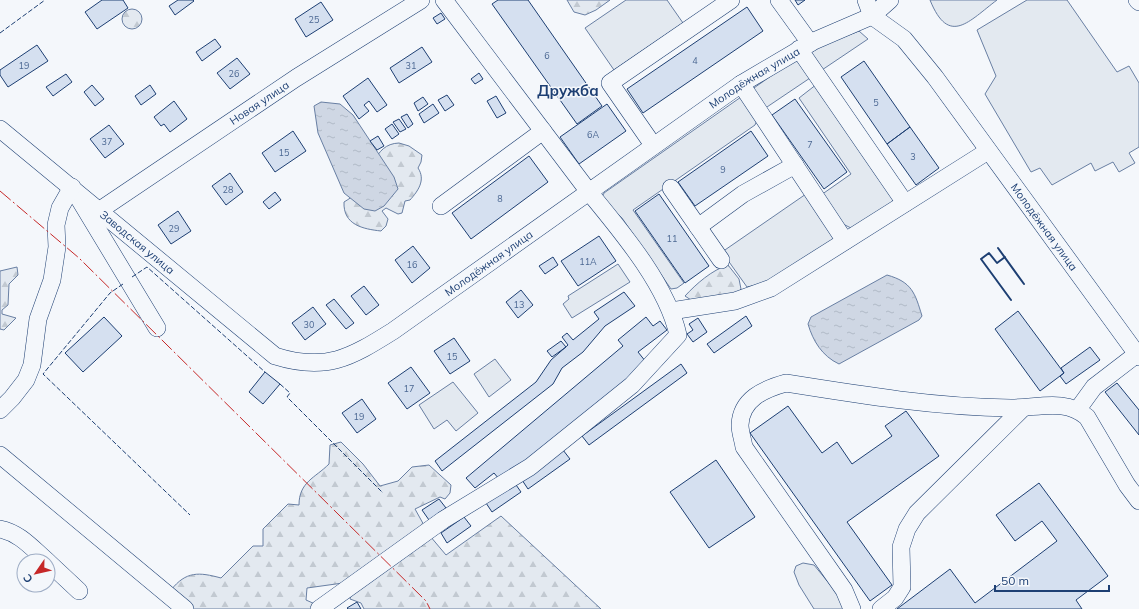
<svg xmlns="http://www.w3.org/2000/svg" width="1139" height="609" font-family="Mulish,sans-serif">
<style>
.green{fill:#e3e9f0;stroke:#687fa3}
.forest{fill:url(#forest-firs);stroke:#687fa3}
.water{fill:url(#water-ripples);stroke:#687fa3}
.building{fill:#d5e0f0;stroke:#1d3f73}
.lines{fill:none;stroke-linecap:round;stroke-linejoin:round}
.minor-casing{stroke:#1d3f73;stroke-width:18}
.minor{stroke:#f4f7fb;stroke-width:17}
.fence{stroke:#1d3f73;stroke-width:1;stroke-dasharray:5 2;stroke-linecap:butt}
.wall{stroke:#1d3f73;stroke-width:2}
.power{stroke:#c62828;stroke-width:1;stroke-dasharray:14 3 2 3;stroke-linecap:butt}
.labels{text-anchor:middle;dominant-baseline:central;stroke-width:3;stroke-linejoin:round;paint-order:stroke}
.number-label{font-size:9px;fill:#4b6792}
.street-label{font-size:11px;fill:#1d3f73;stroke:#f4f7fb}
.district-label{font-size:15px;font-weight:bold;fill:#1d3f73;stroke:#f4f7fb}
</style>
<defs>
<pattern id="forest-firs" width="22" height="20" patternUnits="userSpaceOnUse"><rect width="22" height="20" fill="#e3e9f0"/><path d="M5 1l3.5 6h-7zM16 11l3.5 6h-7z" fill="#c2c9d1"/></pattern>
<pattern id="water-ripples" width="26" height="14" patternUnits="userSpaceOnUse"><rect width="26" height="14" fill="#cfd7e4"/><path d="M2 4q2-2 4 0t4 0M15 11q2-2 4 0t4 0" fill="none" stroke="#b1bac7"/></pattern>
</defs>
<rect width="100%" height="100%" fill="#f4f7fb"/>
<path class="green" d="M626 0H667L683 23 614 70 585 28Z
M930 0H997C969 21 949 47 930 0Z
M1027 0H1067L1117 72 1129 66 1139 83V147L1129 153 1135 163 1119 172 1113 162 1095 171 1091 163 1052 185 1040 168 1031 172 985 94 996 76 977 30Z
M859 31 868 39 761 111 755 125 633 210 684 283 677 288 671 289 622 218 601 199 604 193 781 69 820 46Z
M817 84 894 196 892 204 853 229 841 223 821 195 851 174 799 98Z
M806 194 835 238 770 282 747 287 722 252Z
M618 264 630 282 572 318 563 304 569 299 568 296Z
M495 359 511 380 489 397 474 374Z
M453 382 478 413 456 431 447 420 434 429 419 405Z
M803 563 814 565 837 593 844 609H814L799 585 794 572 796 566Z"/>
<path class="forest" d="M567 0H610L596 10 585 15 574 12Z
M122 19a10 10 0 1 1 20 0a10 10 0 1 1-20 0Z
M399 143 409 146 422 155 421 162 418 168C426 180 418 191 410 200L405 201 402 213 398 214 386 208 382 211 388 219 386 226 381 231C363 229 343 225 344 202 349 199 355 195 359 191 373 175 372 144 399 143Z
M728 265 739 279 741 289 733 297 694 302 685 296C696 284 712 270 728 265Z
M17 267 18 275 9 284 8 305 2 310V314L16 318 4 330 0 329V271Z
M341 442 363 464 380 486 398 481 412 467 429 465 451 485 450 493 445 499 440 497 415 509 430 536 446 555 501 516 601 609H364L361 603 350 599 351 593 343 583 307 588 306 600 315 604V609H194L171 590C186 571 199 572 221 578L253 546H263V529L288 504 299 505C299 482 315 478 329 464L330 445Z"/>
<path class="water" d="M321 102 340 104 353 115 394 177 398 189 384 206 375 211 364 209 344 193 318 133 314 106Z
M887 275C912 282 915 293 922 316L919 320 839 364C822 356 813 341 808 324L811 317Z"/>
<path class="building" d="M102 0H123L128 8 97 29 85 12Z
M178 0H193L194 1 175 15 169 6Z
M498 0H528L602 106 577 124 492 4Z
M795 0H805L798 5Z
M321 2 333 20 306 37 295 19Z
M747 7 763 31 643 113 627 89Z
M441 13 445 19 437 24 433 18Z
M215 39 221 47 202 61 196 52Z
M37 45 48 61 8 87 0 75V70Z
M422 47 432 62 399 83 390 68Z
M237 58 250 74 230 89 217 73Z
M864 61 910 127 887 144 841 77Z
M479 73 483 79 475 84 471 79Z
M66 74 72 82 53 96 46 87Z
M368 78 387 105 377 112 369 101 364 105 369 111 359 119 343 96Z
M92 85 104 99 95 106 84 92Z
M150 85 156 94 141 105 135 96Z
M447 95 454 105 445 111 438 100Z
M496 96 506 113 497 118 487 101Z
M423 97 428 104 418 111 414 103Z
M795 99 847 172 824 189 772 115Z
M174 101 187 119 170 132 164 124 161 126 154 117Z
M433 104 439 113 424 123 419 114Z
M607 104 626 131 579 164 560 137Z
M407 114 413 124 408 128 401 117Z
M399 119 406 129 400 132 393 122Z
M392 124 399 134 392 139 385 129Z
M109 125 124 144 105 158 90 139Z
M910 127 939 168 916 185 887 144Z
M293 131 306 151 275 172 262 153Z
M751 131 768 156 695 206 678 182Z
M378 136 384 146 377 150 370 141Z
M529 156 548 182 471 239 452 213Z
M230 173 243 192 226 205 212 186Z
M275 192 281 200 269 209 263 202Z
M659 194 709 266 685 283 635 211Z
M178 211 191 231 171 244 158 225Z
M599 236 616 261 578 286 561 261Z
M413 246 430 268 412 283 395 260Z
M553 257 558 265 545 274 539 266Z
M364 286 379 305 366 315 351 296Z
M521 290 533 305 518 318 506 302Z
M624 292 635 306 605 326 583 352 562 368 553 384 442 471 435 461 536 382 551 360 568 345 562 337 567 333 573 340 599 319 594 312Z
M334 299 354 323 346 329 326 305Z
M313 307 326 324 305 340 292 323Z
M1018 311 1064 373 1040 391 995 329Z
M746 316 752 326 714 353 707 344Z
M104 317 122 336 83 372 65 353Z
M646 317 653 326 660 321 667 330 638 352 646 362 526 466 499 479 494 473 475 488 466 478 623 346 618 340Z
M698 318 707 332 693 342 687 334 693 330 689 324Z
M454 338 470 361 450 374 434 351Z
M561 341 566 347 552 357 547 351Z
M1090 347 1100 360 1066 384 1060 376 1064 373 1061 368Z
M681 364 687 373 589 445 582 436Z
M411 367 430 393 407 409 388 383Z
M265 372 280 384 263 404 249 392Z
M1117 383 1139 410V435L1105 392Z
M362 399 376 419 357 433 342 413Z
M788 406 822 453 837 442 852 464 892 436 885 426 906 411 939 456 847 522 892 585 870 601 750 433Z
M563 450 570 459 528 489 522 480Z
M716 460 755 517 709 548 670 492Z
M514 482 521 492 492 512 486 503Z
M1039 483 1108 576 1076 600 1082 609H897L950 569 975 603 1057 541 1042 521 1015 541 996 515Z
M439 499 446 508 429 520 422 510Z
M464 517 471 526 447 543 441 533Z
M357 602 361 609H348L347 608Z"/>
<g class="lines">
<defs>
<g id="minor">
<path d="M779 0 810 43"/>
<path d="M866 0 872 16"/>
<path d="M1137 0 1139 2"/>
<path id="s1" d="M872 16 904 39 935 77 1139 357"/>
<path d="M799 49 905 203"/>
<path d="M741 84 845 241"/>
<path id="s2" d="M0 129 275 356C326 372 350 358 393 331L741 84 814 41 872 16 890 0"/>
<path d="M653 145 610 83 731 0"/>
<path d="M671 188 721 260"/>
<path d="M78 197 157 328"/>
<path d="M441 206 543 131"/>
<path id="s3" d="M100 210 296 78 421 0"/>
<path d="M698 227 743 194 795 165"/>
<path d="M671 311 735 301 771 288 988 151"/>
<path d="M1078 409 1094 387 1137 354"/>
<path d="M0 410 12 398 26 380 32 365 38 319 52 280 57 247 56 225 60 208 72 187"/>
<path d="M0 455 185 609"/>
<path d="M0 529C20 533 32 548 47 561"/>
<path d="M48 562 79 591"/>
<path d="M319 609 443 520 530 467 632 385 678 335C667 285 621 231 589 192L444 0"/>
<path d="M852 609 844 590 744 447C743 440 740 432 740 425 741 399 764 389 786 383 861 395 935 407 1011 408 1038 408 1065 398 1087 417L1127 485 1139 501"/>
<path d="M881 609 895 598 902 587 901 547 907 529 917 513 1023 408"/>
</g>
</defs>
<use href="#minor" class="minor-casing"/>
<use href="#minor" class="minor"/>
<path class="fence" d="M0 33 45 0
M132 277 147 267 265 372
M123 284 110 293 43 374 190 515
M280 384 290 393 287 397 383 493"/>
<path class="wall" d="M998 248 1024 284
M1005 257 997 263 989 253 981 259 1011 300"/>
<path class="power" d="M0 191 79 258 426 601 430 609"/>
</g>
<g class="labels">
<g class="number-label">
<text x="314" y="19">25</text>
<text x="547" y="55">6</text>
<text x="695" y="60">4</text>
<text x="24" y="65">19</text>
<text x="411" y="65">31</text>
<text x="234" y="73">26</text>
<text x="876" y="102">5</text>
<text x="593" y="134">6А</text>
<text x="107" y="141">37</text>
<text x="810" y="144">7</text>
<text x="284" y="152">15</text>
<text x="913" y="156">3</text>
<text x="723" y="169">9</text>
<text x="228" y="189">28</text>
<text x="500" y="198">8</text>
<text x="174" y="228">29</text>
<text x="672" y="238">11</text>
<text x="588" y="261">11А</text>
<text x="412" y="264">16</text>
<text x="519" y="304">13</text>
<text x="309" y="324">30</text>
<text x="452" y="356">15</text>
<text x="409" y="388">17</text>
<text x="359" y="416">19</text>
</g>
<g class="street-label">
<text stroke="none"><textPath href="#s2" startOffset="924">Молодёжная улица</textPath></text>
<text stroke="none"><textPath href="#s3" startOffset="192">Новая улица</textPath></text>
<text stroke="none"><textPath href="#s1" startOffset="274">Молодёжная улица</textPath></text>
<text stroke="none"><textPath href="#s2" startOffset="178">Заводская улица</textPath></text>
<text stroke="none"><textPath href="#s2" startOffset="600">Молодёжная улица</textPath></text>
</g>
<g class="district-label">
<text x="568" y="90">Дружба</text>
</g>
</g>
<g transform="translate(36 573) rotate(236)"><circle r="19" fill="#f4f7fb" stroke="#9eadc5"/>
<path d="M0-3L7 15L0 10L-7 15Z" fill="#c62828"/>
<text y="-6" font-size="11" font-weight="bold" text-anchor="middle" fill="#1d3f73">С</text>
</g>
<path d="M995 585v6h114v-6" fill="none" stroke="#1d3f73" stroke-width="2"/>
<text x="1001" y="585" font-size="12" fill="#1d3f73" stroke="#f4f7fb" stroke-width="3" paint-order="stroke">50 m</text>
</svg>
